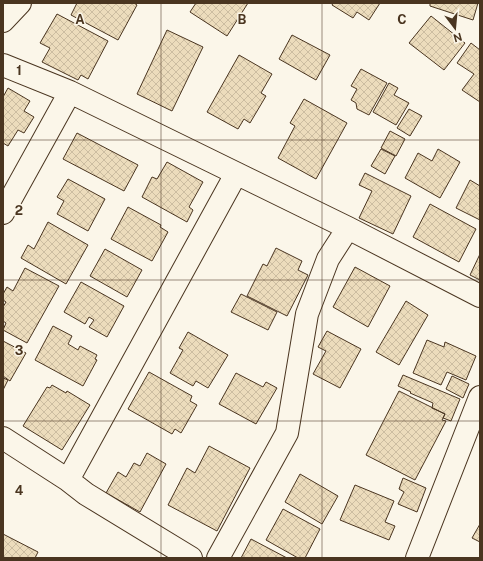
<svg xmlns="http://www.w3.org/2000/svg" width="483" height="561" font-family="'Public Sans',sans-serif">
<style>
.building{fill:url(#building-cross-hatch);stroke:#4a3520}
.lines{fill:none;stroke-linecap:round;stroke-linejoin:round}
.minor-casing{stroke:#4a3520;stroke-width:24}
.minor{stroke:#fbf6e9;stroke-width:22}
.grid{fill:none;stroke:#4a3520;stroke-width:1;stroke-opacity:0.55}
.grid-label{font-size:13px;text-anchor:middle;font-weight:bold;fill:#4a3520;stroke:#fbf6e9;stroke-width:3;stroke-linejoin:round;paint-order:stroke}
</style>
<defs>
<pattern id="building-cross-hatch" width="8" height="8" patternUnits="userSpaceOnUse"><rect width="8" height="8" fill="#ecdcbc"/><path d="M0 0l8 8M0 8l8-8" fill="none" stroke="#ccbda1"/></pattern>
</defs>
<rect width="100%" height="100%" fill="#fbf6e9"/>
<path class="building" d="M77 3H134L137 5 118 40 71 15Z
M196 3H248L227 36 190 12Z
M333 3H380L369 20 357 12 353 18 332 5Z
M430 3H478L473 20 430 6Z
M57 14 108 41 88 79 81 75 78 80 42 62 50 48 40 43Z
M431 16 465 43 444 70 409 43Z
M167 30 203 47 172 111 137 94Z
M292 35 330 55 316 80 279 59Z
M471 43 480 50V102L462 90 474 74 457 63Z
M239 55 272 74 261 93 266 96 250 123 244 119 238 129 207 112Z
M361 69 387 83 369 115 357 109 356 103 351 100 357 89 351 86Z
M389 83 398 88 394 95 409 103 396 125 373 112Z
M8 88 30 101 24 111 34 117 24 133 18 130 8 146 3 143V97Z
M304 99 347 123 316 179 278 158 295 126 290 123Z
M409 109 422 116 410 136 397 128Z
M390 131 405 139 396 156 381 148Z
M77 133 138 165 124 191 63 159Z
M381 149 395 156 385 174 371 166Z
M438 149 460 162 440 198 405 178 418 153 432 161Z
M167 162 203 182 189 207 193 210 187 222 142 197 152 177 157 179Z
M365 173 411 196 393 234 359 218 372 191 359 185Z
M68 179 105 199 88 231 57 214 64 201 57 197Z
M470 180 480 186V220L456 208Z
M430 204 476 229 459 262 413 237Z
M128 207 161 225 160 227 168 232 152 261 111 239Z
M48 222 88 245 66 284 21 258 28 245 34 249Z
M276 248 302 261 298 270 308 275 287 316 247 296 263 264 267 266Z
M105 249 142 270 127 297 90 276Z
M480 254V280L470 275Z
M355 267 390 286 368 327 333 307Z
M25 268 59 286 27 343 3 330 6 323 3 321V307L6 302 3 300V294L7 287 13 291Z
M81 282 124 306 107 337 89 327 94 320 89 317 85 324 64 312Z
M241 294 277 312 268 330 231 312Z
M406 301 428 315 399 365 376 352Z
M53 326 72 336 68 344 78 350 80 346 97 355 95 359 97 360 83 386 35 360Z
M327 331 361 349 340 388 313 374 326 351 318 347Z
M188 332 228 355 208 388 196 381 193 386 170 373 183 350 179 348Z
M427 340 444 347 445 342 476 356 466 380 447 372 441 385 413 373Z
M3 341 26 353 10 381 3 376Z
M149 372 192 396 190 401 197 405 181 433 175 429 172 434 128 409Z
M236 373 263 387 266 382 277 388 256 424 219 404Z
M403 375 460 399 451 421 443 418 445 414 432 408 433 403 410 393 411 392 398 386Z
M452 376 469 384 463 398 446 389Z
M3 378 8 380 3 390Z
M52 385 66 393 67 391 90 405 62 450 23 426 47 387 50 388Z
M399 391 445 414 442 420 446 421 415 480 366 455Z
M209 446 250 468 217 531 168 505 187 468 195 473Z
M147 453 166 464 140 512 106 493 118 472 126 477 134 463 140 466Z
M300 474 338 496 322 524 285 502Z
M403 478 426 488 417 512 398 504 404 492 399 489Z
M355 485 394 501 385 522 395 526 389 540 340 520Z
M283 509 320 529 305 558H298L266 540Z
M480 524V542L472 538Z
M3 534 38 552 35 558H3Z
M251 539 287 558H241Z"/>
<g class="lines">
<defs>
<path id="minor" d="M3 21 20 3
M3 65 70 92 348 228 480 296
M3 213 70 92
M3 438 68 480 236 174
M68 480 86 494 191 558
M218 558 287 433 307 314 328 259 348 228
M417 558 480 397"/>
</defs>
<use href="#minor" class="minor-casing"/>
<use href="#minor" class="minor"/>
</g>
<path class="grid" d="M161 3V558M322 3V558M3 140H480M3 280H480M3 421H480"/>
<g class="grid-label">
<text x="80" y="24">A</text>
<text x="242" y="24">B</text>
<text x="402" y="24">C</text>
<text x="19" y="75">1</text>
<text x="19" y="215">2</text>
<text x="19" y="355">3</text>
<text x="19" y="495">4</text>
</g>
<rect width="483" height="561" fill="none" stroke="#4a3520" stroke-width="8"/>
<g transform="translate(455 28) rotate(164)" stroke="#fbf6e9" stroke-width="3" paint-order="stroke">
<path d="M0-3L7 15L0 10L-7 15Z" fill="#4a3520"/>
<text y="-6" font-size="11" font-weight="bold" text-anchor="middle" fill="#4a3520">N</text>
</g>
</svg>
